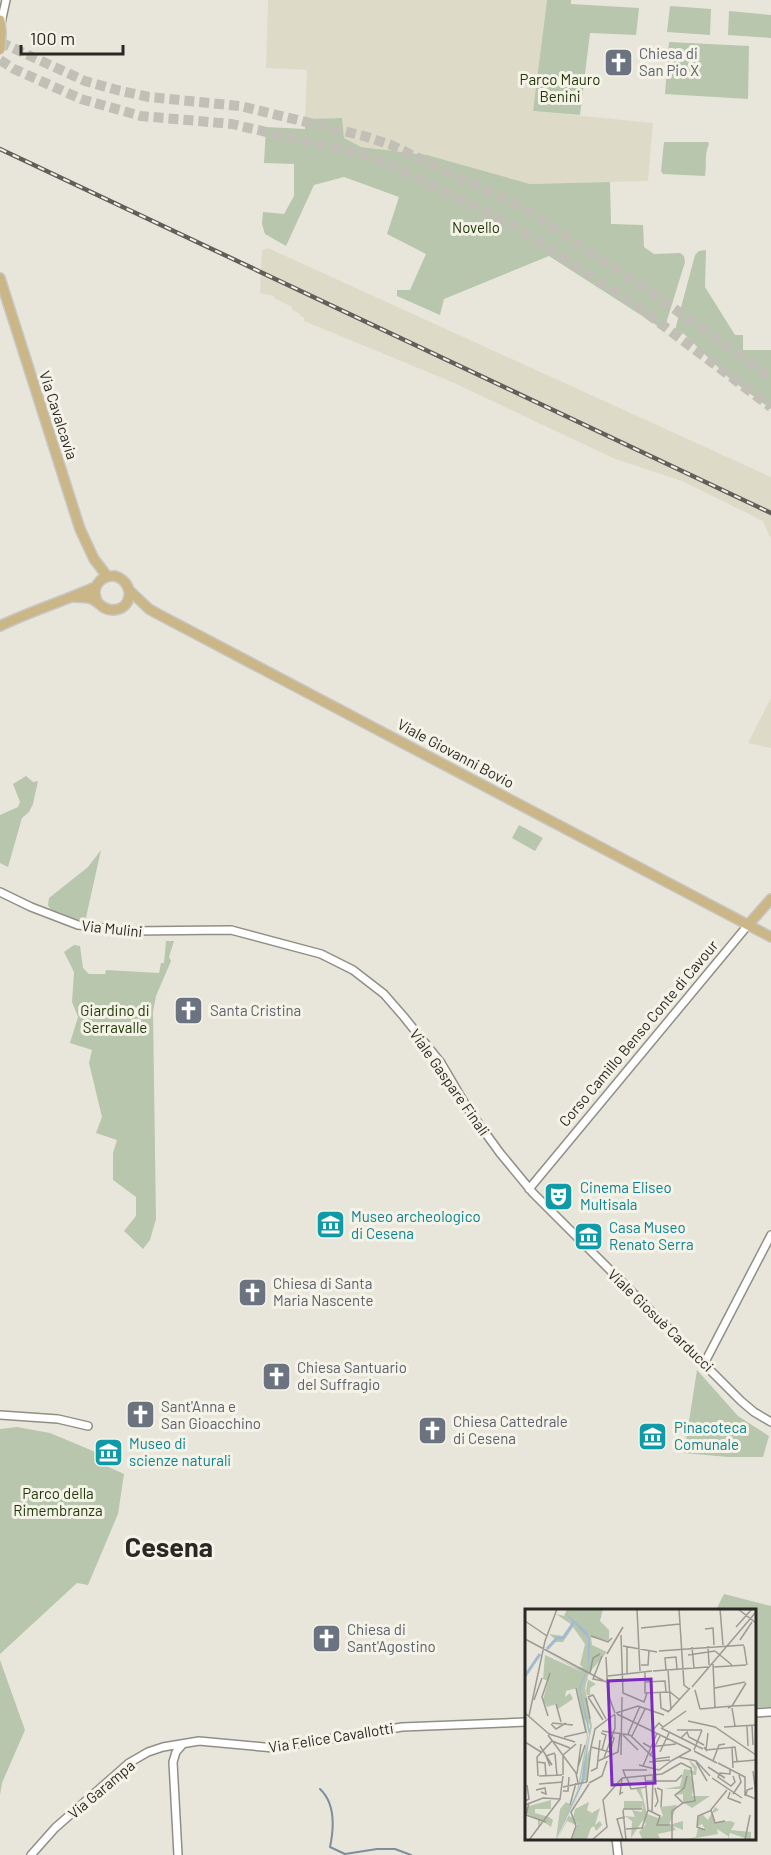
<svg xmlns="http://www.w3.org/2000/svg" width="771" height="1855" font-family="Barlow,sans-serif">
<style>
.built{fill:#dedac8}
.green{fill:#b7c6ad}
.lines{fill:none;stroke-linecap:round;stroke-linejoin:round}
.stream{stroke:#7d8e9d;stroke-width:2}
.highway-tunnel{stroke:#c2c0b6;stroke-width:10;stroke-dasharray:10 5;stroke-linecap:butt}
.minor-casing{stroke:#918f85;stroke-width:10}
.major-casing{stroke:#c7c7c6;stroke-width:12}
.minor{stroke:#fff;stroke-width:7}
.major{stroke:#cab686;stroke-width:9}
.rail-casing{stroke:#605f59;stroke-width:4.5}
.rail{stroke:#f5f3e8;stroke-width:2;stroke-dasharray:7;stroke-linecap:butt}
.major-bridge-casing{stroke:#c7c7c6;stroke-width:12;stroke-linecap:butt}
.major-bridge{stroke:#cab686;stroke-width:9}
.labels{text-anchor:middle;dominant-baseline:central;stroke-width:6;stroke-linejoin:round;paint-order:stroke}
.worship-label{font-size:15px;fill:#5b616d;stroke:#f5f3e8;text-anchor:start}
.park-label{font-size:15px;fill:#1f3509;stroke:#f5f3e8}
.street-label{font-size:15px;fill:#292824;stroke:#f5f3e8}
.culture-label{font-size:15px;fill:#0d838f;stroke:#f5f3e8;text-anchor:start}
.town-label{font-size:27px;font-weight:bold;fill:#292824;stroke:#f5f3e8}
.inset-river{fill:none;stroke:#a1bad1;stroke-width:3}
.inset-road{fill:none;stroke:#9c9a92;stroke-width:1.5}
.view{fill:#7b2cbf;fill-opacity:0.15;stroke:#7b2cbf;stroke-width:3}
.inset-edge{fill:none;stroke:#292824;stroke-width:3}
</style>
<rect width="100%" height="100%" fill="#e8e6db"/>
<path class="built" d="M268 0H547L533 111 653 123 648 181 530 184 427 155 361 147 344 138 341 118 305 119 307 70 266 68Z
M268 248 771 477V539L763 521 682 481 613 458 452 382 304 321V317L300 316V314L292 310V307L274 298V296L260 293 262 250Z
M771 698V748L748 743Z"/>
<path class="green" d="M547 0H571V4L639 8 636 35 590 33 580 115 533 111Z
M670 6 711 9 710 35 667 32Z
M729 11 771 15V38L728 35Z
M669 42 749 46 748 99 665 94Z
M342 118 344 138 361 147 427 155 530 184 610 182 611 224 643 225 644 247 654 254 680 253 684 256 685 262 664 330 549 256 444 299 440 315 397 296V290H410L426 254 387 234 399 197 344 177 314 185 286 246 265 234 262 224 263 212 284 214 294 196V164L264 163 266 127 305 129V119Z
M664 142H708L709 144C704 155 707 164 705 176L663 174 661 171Z
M706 250 705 287 735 335H743V350H771V409L730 379 683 333 680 336 675 330 695 255 699 251Z
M26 776 33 782 38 781 33 804 29 812 22 818 8 867 0 863V815L18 807 20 802 13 784Z
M519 825 543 838 535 851 512 838Z
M101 850 85 922 50 909 48 905 49 898 88 867Z
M166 941H174L169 957 171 961 156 996 153 1012 156 1219 150 1240 143 1249 124 1231 136 1216V1197L113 1180V1153L117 1140 96 1133 102 1117 89 1063 92 1050 70 1043 78 1017 72 1002 74 972 64 952 74 945 80 946 83 968 89 974H105L106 970 159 973 161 963H164Z
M697 1370 738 1416 769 1436 763 1457H728L684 1453Z
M17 1427 50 1433 105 1456 102 1464 124 1474 118 1514 88 1585 77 1583 0 1654V1429Z
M724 1594 771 1606V1707L755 1708 754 1610H716Z
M0 1660 25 1730 2 1783 0 1795Z"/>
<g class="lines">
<path class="stream" d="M320 1789C335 1803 334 1828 330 1847L345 1854 377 1849H395L411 1855"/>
<path class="highway-tunnel" d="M0 42 85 81 117 90 149 97 240 106 364 136 391 145 523 208 655 295 771 378
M0 60 14 69 81 99 141 116 232 124 361 154 386 163 516 227 640 308 771 407"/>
<defs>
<path id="minor" d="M1 23 6 0
M0 892 31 907 78 925 129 931 231 930 321 954 353 970 384 994 404 1017 441 1063 468 1109 500 1153 533 1193 741 1401 754 1412 771 1422
M529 1189 748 925
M705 1362 771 1235
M0 1415 58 1419 88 1426
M754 1713 771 1712
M616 1838 618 1855
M31 1855 55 1828 129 1763 148 1752 163 1747 199 1741 274 1748 402 1727 526 1722
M178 1855 173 1762 176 1752 183 1744"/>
<path id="major" d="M0 20 1 32
M0 278 80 529 94 559 107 576
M130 591 149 609 158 614 771 937
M73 597C79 597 86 597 92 599 100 603 103 610 112 610 134 610 135 582 115 576 99 575 90 589 98 603
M0 626C31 611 64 601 95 587
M748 925 771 899"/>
</defs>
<use href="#minor" class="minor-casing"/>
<use href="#major" class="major-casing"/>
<use href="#minor" class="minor"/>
<use href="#major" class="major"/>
<defs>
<path id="rail" d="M0 149 771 513"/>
</defs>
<use href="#rail" class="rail-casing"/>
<use href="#rail" class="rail"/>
<defs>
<path id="major-bridge" d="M0 50 1 32"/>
</defs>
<use href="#major-bridge" class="major-bridge-casing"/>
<use href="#major-bridge" class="major-bridge"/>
</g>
<defs>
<symbol id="church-square" viewBox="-11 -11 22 22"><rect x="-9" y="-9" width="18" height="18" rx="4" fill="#6b7280" stroke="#f5f3e8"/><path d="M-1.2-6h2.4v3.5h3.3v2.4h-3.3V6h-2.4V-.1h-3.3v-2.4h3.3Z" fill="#fff"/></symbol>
<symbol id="theatre-square" viewBox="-11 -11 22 22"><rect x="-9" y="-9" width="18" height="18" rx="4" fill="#0f9aa8" stroke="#f5f3e8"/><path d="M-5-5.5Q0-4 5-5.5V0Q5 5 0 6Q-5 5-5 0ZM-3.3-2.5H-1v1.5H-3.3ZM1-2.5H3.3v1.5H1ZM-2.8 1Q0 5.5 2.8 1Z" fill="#fff"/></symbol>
<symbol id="museum-square" viewBox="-11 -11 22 22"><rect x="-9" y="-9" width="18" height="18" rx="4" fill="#0f9aa8" stroke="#f5f3e8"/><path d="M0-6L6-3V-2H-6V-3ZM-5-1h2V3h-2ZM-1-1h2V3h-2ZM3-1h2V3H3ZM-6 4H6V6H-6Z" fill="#fff"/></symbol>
</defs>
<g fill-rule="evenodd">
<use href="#church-square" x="602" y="46" width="33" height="33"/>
<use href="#church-square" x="172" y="994" width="33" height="33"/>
<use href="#theatre-square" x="542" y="1180" width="33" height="33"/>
<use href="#museum-square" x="314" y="1208" width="33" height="33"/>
<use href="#museum-square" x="572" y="1220" width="33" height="33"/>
<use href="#church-square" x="236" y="1276" width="33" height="33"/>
<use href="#church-square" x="260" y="1360" width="33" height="33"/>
<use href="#church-square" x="124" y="1398" width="33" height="33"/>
<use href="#church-square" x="416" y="1414" width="33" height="33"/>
<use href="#museum-square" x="636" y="1420" width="33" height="33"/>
<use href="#museum-square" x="92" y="1436" width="33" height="33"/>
<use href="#church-square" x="310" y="1622" width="33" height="33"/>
</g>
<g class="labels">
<g class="worship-label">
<text x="639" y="53">Chiesa di<tspan x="639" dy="17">San Pio X</tspan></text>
<text x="210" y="1010">Santa Cristina</text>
<text x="273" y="1283">Chiesa di Santa<tspan x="273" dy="17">Maria Nascente</tspan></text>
<text x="297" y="1367">Chiesa Santuario<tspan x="297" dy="17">del Suffragio</tspan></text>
<text x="161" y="1406">Sant'Anna e<tspan x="161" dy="17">San Gioacchino</tspan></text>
<text x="453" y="1421">Chiesa Cattedrale<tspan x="453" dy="17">di Cesena</tspan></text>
<text x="347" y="1629">Chiesa di<tspan x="347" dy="17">Sant'Agostino</tspan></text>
</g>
<g class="park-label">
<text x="560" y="79">Parco Mauro<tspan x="560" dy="17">Benini</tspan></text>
<text x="476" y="227">Novello</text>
<text x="115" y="1010">Giardino di<tspan x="115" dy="17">Serravalle</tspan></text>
<text x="58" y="1493">Parco della<tspan x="58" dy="17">Rimembranza</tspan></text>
</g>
<g class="street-label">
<text transform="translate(59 415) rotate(72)">Via Cavalcavia</text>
<text transform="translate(456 753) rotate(28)">Viale Giovanni Bovio</text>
<text transform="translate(112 928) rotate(6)">Via Mulini</text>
<text transform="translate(638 1033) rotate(-50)">Corso Camillo Benso Conte di Cavour</text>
<text transform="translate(450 1082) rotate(55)">Viale Gaspare Finali</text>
<text transform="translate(661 1320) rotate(44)">Viale Giosuè Carducci</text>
<text transform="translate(331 1737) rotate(-9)">Via Felice Cavallotti</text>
<text transform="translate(101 1789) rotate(-40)">Via Garampa</text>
</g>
<g class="culture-label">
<text x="580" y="1187">Cinema Eliseo<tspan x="580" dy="17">Multisala</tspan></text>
<text x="351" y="1216">Museo archeologico<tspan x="351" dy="17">di Cesena</tspan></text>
<text x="609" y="1227">Casa Museo<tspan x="609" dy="17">Renato Serra</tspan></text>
<text x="674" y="1427">Pinacoteca<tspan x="674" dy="17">Comunale</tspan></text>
<text x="129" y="1443">Museo di<tspan x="129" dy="17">scienze naturali</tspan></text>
</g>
<g class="town-label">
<text x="169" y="1546">Cesena</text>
</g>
</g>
<g transform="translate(525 1609)">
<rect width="231" height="231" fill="#e8e6db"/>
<path d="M42 0H78L75 12 84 21V32L66 28 67 36 82 43 64 64 62 70 71 75 65 79V84L62 80 66 86H62L61 81 63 71H62L60 79 67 117 64 133 65 116 60 111 63 127 59 154 65 139 62 173 57 170 58 158 53 184 31 231 35 200 41 193 46 196 52 182 62 128 52 79 41 82 40 88 45 84 48 90 33 100 31 95 22 98 18 91 23 72 18 70 20 46 57 63 23 44 52 59 58 58 55 56 60 35 48 18 38 33H31L20 42 31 31 24 25 38 27 47 16 31 5 39 7ZM163 150 172 158 171 166 165 165 169 175 167 187H185L167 199 158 193V185L151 186 157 180H139L155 177 159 160 170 162ZM59 174 44 207 48 209 50 200 64 193 62 201 67 204 75 199 70 216 75 212 77 216 71 222 69 217 66 219 62 230 47 231 53 213 51 216 42 212 32 231ZM111 180H116L122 205 133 209 138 207 135 198 152 196 144 216 158 212V221L148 217 151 221 133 225 135 230 118 231 114 223 121 215 118 211 106 229 107 212 100 207 110 208 107 201 117 203 118 195 116 200H99V192H118ZM26 191V200H10V204L24 208 28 211 26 218 16 211 13 221V210L0 204V198ZM190 198 194 201 188 204 190 213 206 212 210 214 206 221 226 223V231L205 224 203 231V227L192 220 193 225 160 231 171 228 173 219 180 220 177 215 172 218 173 207 178 206 183 211Z" fill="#b7c6ad"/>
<path d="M43 0 42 5 62 23 64 28 65 36 63 60 55 80 65 122 59 172 31 231 55 177 64 126 54 79 63 58V29L42 6Z" fill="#a1bad1"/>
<path class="inset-river" d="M22 40 32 29H38L49 13M0 67 15 45"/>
<path class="inset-road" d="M112 0 115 62M154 0 159 76 164 80M195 0 198 36M213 0 231 14M0 12 22 27M211 18 227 0M116 19 155 15M180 20 188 19 189 36M96 26 98 84 119 93 122 84M66 27 83 33 87 29M0 30 81 73M215 31 227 13M98 37 132 43M102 37V64M183 37 184 56M219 37 222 56M167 38 169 59M134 42 219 36M190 42 207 56M82 45 98 18M163 46 190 42M77 47 68 70 78 72M81 48 83 85 90 104M188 55 190 99M116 56H123L124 41M189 58 221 56M141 61 140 49 151 48 152 60M143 61 146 101M120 62V84L145 83 155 91M128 62 183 58M65 64 68 49 75 45M83 67 127 62M120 73 140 72 141 83M167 78 231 3M190 79 220 73M170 81 175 100M135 83 136 99 144 103M63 88 68 86 81 110M63 88 78 111M61 89 65 110M9 91 17 69M31 95 36 113M207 97 231 96M207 97 221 74M207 99 210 117M175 100 207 97 203 99M143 103 165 79M0 104 24 125M91 104 113 97 139 106M92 105 166 141M4 107 20 32 32 0M23 107 17 88 25 64M163 112 190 118 231 146M27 114 48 116M26 115 31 120 41 114M227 116 228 136M222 117 223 137M199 118 231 116M136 119 178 140M152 121H177M77 122 105 126 130 150 145 148M127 122 134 114 138 118 161 102M76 124 81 126 77 141M24 125 50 133M103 125 115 97M23 126 51 164 53 174M98 126 113 141M85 127 89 129 85 143M107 127 120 100M39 128 61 123 51 79M156 129 162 123 164 128 179 136M0 133 16 143M118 134 125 138 151 135M15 137 27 156M66 138 70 120 90 105M179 138 181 141 183 124M207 138 208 159M169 141 177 121M181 141 210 138 212 152M169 142 192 154M135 143 144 124M30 145 32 167M96 146 97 88M125 147 135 127M154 148 171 152 185 167M79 149 90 119V106M73 152 93 143 95 124M146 152 166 141M188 152 194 136 200 135M12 153 20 154 21 167M124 153 145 151M171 153 182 172M208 153 231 151M193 154 220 168V187M114 156 134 161 146 152M25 157 21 147 30 144M118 157 132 124M53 158 60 136M183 158 200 169M205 160V165L195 164 193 168 206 177 210 173 208 167M66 162 72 159 75 131M228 162 231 186M52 165 56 135M38 166V146L51 135M13 167 12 148 27 132 45 139M14 167 37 166M120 167 123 201 135 207 132 216H145M97 169 137 165 156 154M97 169 95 185 98 183M101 169 98 161H122M102 169 106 180 122 178M187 169 217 189M121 172H151L157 166M62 173 66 138 85 143M64 174 77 167 82 152M14 175 38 173M38 178 62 173M132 179 137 181 136 198M228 179 222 181 221 186 231 190M11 181 20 179 21 185 16 183M38 182H43L44 168M205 183 203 189 216 194M208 185 216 173 214 166M0 192 4 190 2 176M4 194 1 206 21 213M158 194 150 186 159 179 162 167M0 196 18 189 35 190 38 167M45 196 51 174M130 198 133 192 130 179M98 200H117M98 201 101 231M186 201 190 214 200 212M127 202 128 167M101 220 117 219 123 201M180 221 172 218 173 207 185 202 202 181M4 231 35 190M46 231 51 217 46 203 64 175M67 231 82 218 78 191 97 169M98 231 92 210 100 208M147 231V202L158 194 170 192 166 159 156 154M220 231 225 206"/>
<path class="view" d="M126 70 130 174 87 176 83 72Z"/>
<rect width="231" height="231" class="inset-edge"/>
</g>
<path d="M21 45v9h102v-9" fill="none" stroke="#292824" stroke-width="3"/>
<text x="30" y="45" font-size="18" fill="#292824" stroke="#f5f3e8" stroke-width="4.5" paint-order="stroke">100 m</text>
</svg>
